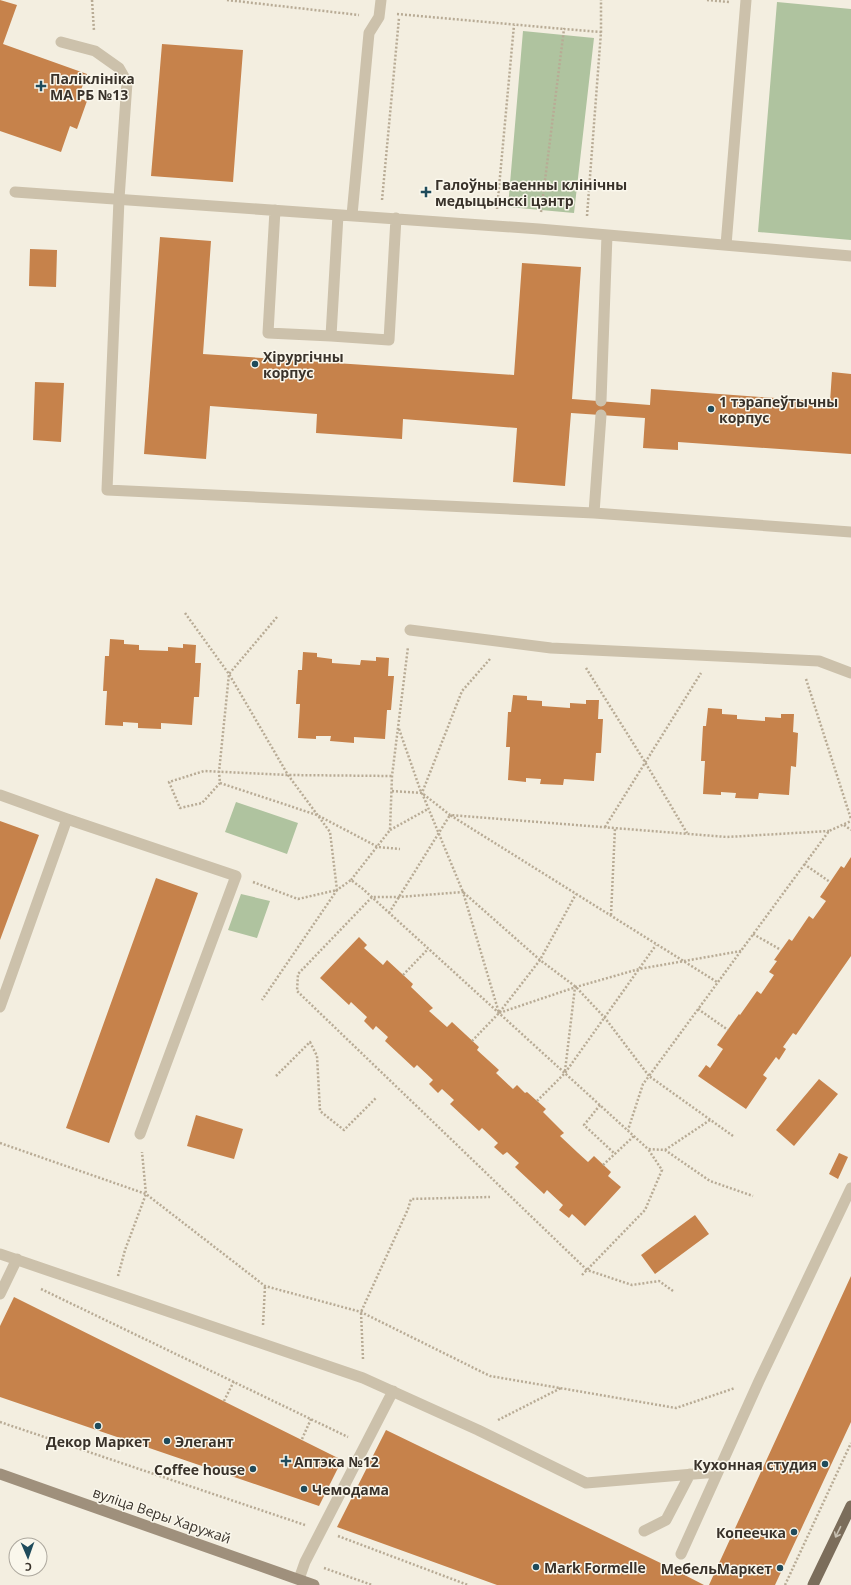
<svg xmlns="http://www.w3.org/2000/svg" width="851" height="1585" font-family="'Open Sans',sans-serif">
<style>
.green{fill:#afc39f}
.building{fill:#c6824b}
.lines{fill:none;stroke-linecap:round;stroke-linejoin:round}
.path{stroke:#b8ab95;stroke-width:2.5;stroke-dasharray:2 2;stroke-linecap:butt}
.service{stroke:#ccc1ab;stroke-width:11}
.secondary{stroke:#9f907c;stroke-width:11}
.primary{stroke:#7b6d5b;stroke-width:11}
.oneway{stroke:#c7c0b2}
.poi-dot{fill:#1f4b5b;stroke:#faf7ec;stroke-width:1.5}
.labels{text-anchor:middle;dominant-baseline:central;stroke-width:3;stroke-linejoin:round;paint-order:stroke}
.poi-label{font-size:14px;font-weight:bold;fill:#39322a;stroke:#faf7ec;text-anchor:start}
.street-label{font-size:14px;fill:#39322a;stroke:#faf7ec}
</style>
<rect width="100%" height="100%" fill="#f3eee0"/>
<path class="green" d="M777 2 851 9V240L758 232Z
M523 31 594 38 574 213 508 207Z
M236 802 298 823 287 854 225 832Z
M241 894 270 901 257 938 228 930Z"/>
<path class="building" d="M0 0 17 5 3 44 87 74 78 98 87 101 77 129 70 126 61 152 0 131Z
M162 44 243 50 233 182 151 176Z
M160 237 211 241 203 354 514 375 522 263 581 267 572 399 650 405 651 389 830 402 832 372 851 374V454L678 442V450L643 448 645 418 571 413 565 486 513 482 517 428 403 419 402 439 316 433 317 414 210 406 206 459 144 454Z
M30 249 57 250 56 287 29 286Z
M35 382 64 383 61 442 33 440Z
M110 639 124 640V644L139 645V650L168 651V647L183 648V644L196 645 195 663H201L199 697H194L192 725 161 723V729L138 728V723L123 722V726L105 725 107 691H103L105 656H109Z
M303 652 317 653V657L332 659V663L360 665 361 660 376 661V657L389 658 388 676H394L391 710H387L385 739 354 737V743L330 741 331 736H316V739L298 738 300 704H296L298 670H302Z
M513 695 527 696V700L542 701V706L570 708V703L586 704V700H599L598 719H603L601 753H596L594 781 564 779 563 785 540 784 541 779 526 778V782L508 780 510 747H506L508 712H511Z
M708 708 722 709V714L737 715V719L765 721V717L781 718V714H794L793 732 798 733 796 767 791 766 789 795 759 793 758 799 735 798 736 793 721 792V795L703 794 705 761H701L703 726H706Z
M0 821 39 835 0 940Z
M851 857V956L796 1035 793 1033 783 1047 786 1049 779 1060 776 1057 763 1075 767 1078 746 1109 698 1076 706 1065 710 1068 723 1049 717 1045 739 1014 740 1015 757 991 761 994 774 975 769 972 777 961 774 960 789 939 792 941 809 916 813 919 826 901 820 897 841 866 844 868Z
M156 878 198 893 109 1143 66 1128Z
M359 937 367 945 364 948 383 965 387 960 413 984 411 987 433 1008 429 1011 447 1027 452 1022 479 1047 477 1050 499 1070 496 1073 513 1089 517 1085 525 1093 527 1092 546 1109 543 1112 564 1133 560 1136 577 1152 588 1162 594 1156 611 1172 608 1176 621 1187 585 1226 572 1214 569 1218 559 1210 563 1205 547 1190 544 1194 515 1167 519 1163 507 1152 503 1155 494 1147 498 1143 482 1128 479 1131 450 1104 454 1100 442 1089 438 1093 429 1084 433 1080 417 1065 414 1068 385 1041 388 1037 376 1026 373 1030 364 1021 367 1017 351 1002 349 1005 320 978Z
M819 1079 838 1094 794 1146 776 1130Z
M196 1115 243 1129 234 1159 187 1146Z
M839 1153 848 1157 838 1179 829 1174Z
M695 1215 709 1234 655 1274 641 1255Z
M851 1276V1422L775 1585H709Z
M14 1297 342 1460 319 1506 0 1397V1326Z
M386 1430 675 1570 704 1585H497L337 1527Z"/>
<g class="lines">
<path class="path" d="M92 0 94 31
M227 0 359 15
M707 0 729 2
M397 14 564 29
M382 200 399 18
M497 209 514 25
M541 212 564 29 601 32
M587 216 601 32V0
M185 613 229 674 288 775 330 832 337 890 351 880 363 889 648 1149
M277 617 229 674 219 772 220 783 202 803 180 808 169 782 204 771 288 775 392 776
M490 659 462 691 422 793 463 892 540 960 576 987 605 1018 649 1076 643 1084 628 1130
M586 668 645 762 687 833
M806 679 851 819
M399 729 421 792
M220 783 317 815 378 847 400 849
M392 791 422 793 450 815 727 837 829 831
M844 825 851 830
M605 827 701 673
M390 830 428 809
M804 864 830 882
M351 880 390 830 392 776 408 647
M253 882 298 899 337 890 262 1000
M389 913 450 815 717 982
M611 915 615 828
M753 934 781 950
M403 975 428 949
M698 1009 728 1030
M472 1041 499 1013 540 960 576 894
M565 1071 575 987
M276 1076 310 1042 317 1056 320 1111 344 1130 376 1098
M537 1101 565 1073 656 945
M600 1105 584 1125 615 1154
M733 1136 649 1076 829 831 851 821
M0 1143 146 1194 265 1286 361 1312 490 1376 676 1408 735 1388
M665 1150 710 1120
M603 1165 634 1136
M582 1275 645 1210 662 1170 648 1149 665 1150 710 1181 753 1196
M118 1276 125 1250 146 1194 142 1152
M41 1289 348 1437
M673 1291 659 1281 632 1285 587 1270 297 991 298 974 372 897H399L463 892 499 1013 576 987 639 969 741 951
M263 1325 265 1286
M363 1359 361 1312 408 1209 411 1199 490 1197
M224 1401 234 1381
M498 1420 561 1388
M0 1422 305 1525
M302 1439 311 1419
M338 1536 468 1585
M324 1568 372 1585
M785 1585 851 1443"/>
<path class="service" d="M61 42 95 51 119 68 127 82 119 199 107 490 594 513 851 532
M15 192 539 229 851 256
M275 210 268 333 331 336
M338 215 331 336 389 340 396 218
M352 215 369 33 379 17 381 0
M726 245 746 0
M601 401 607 235
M594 513 601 415
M410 630 551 648 819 661 851 673
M0 795 67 819 236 876 140 1134
M0 1007 67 819
M0 1254 363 1378 478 1430 586 1483 718 1472
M0 1294 17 1259
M644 1531 666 1520 690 1474
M681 1554 759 1381 851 1188
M299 1579 305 1562 393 1391"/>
<path class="secondary" d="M0 1474 314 1585"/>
<path class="primary" d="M813 1585 851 1506"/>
</g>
<defs><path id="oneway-shaft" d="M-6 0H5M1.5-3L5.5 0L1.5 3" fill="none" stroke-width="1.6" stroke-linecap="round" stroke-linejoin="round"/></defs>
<use class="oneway" href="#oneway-shaft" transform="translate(838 1532) rotate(116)"/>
<g class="poi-dot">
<path d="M39 80h4v4h4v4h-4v4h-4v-4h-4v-4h4z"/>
<path d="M424 186h4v4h4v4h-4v4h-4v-4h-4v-4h4z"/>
<circle cx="255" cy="364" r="4"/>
<circle cx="711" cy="409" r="4"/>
<circle cx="98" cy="1426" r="4"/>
<circle cx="167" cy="1441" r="4"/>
<path d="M284 1455h4v4h4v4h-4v4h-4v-4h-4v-4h4z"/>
<circle cx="825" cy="1464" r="4"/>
<circle cx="253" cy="1469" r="4"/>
<circle cx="304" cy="1489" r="4"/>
<circle cx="794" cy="1532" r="4"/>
<circle cx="536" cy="1567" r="4"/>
<circle cx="780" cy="1568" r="4"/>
</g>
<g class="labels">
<g class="poi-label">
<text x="50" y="78">Паліклініка<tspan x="50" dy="16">МА РБ №13</tspan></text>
<text x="435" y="184">Галоўны ваенны клінічны<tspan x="435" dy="16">медыцынскі цэнтр</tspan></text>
<text x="263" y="356">Хірургічны<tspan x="263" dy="16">корпус</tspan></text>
<text x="719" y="401">1 тэрапеўтычны<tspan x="719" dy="16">корпус</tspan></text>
<text x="98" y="1441" text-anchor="middle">Декор Маркет</text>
<text x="175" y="1441">Элегант</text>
<text x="294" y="1461">Аптэка №12</text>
<text x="817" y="1464" text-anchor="end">Кухонная студия</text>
<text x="245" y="1469" text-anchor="end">Coffee house</text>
<text x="312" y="1489">Чемодама</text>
<text x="786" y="1532" text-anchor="end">Копеечка</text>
<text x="544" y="1567">Mark Formelle</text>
<text x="772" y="1568" text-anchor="end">МебельМаркет</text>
</g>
<g class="street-label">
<text transform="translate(162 1515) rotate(19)">вуліца Веры Харужай</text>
</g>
</g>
<g transform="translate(28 1557) rotate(178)"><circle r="19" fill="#faf7ec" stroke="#ada89e"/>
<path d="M0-3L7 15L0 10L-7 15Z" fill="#1f4b5b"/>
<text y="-6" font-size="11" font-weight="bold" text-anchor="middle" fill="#39322a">С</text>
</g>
</svg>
